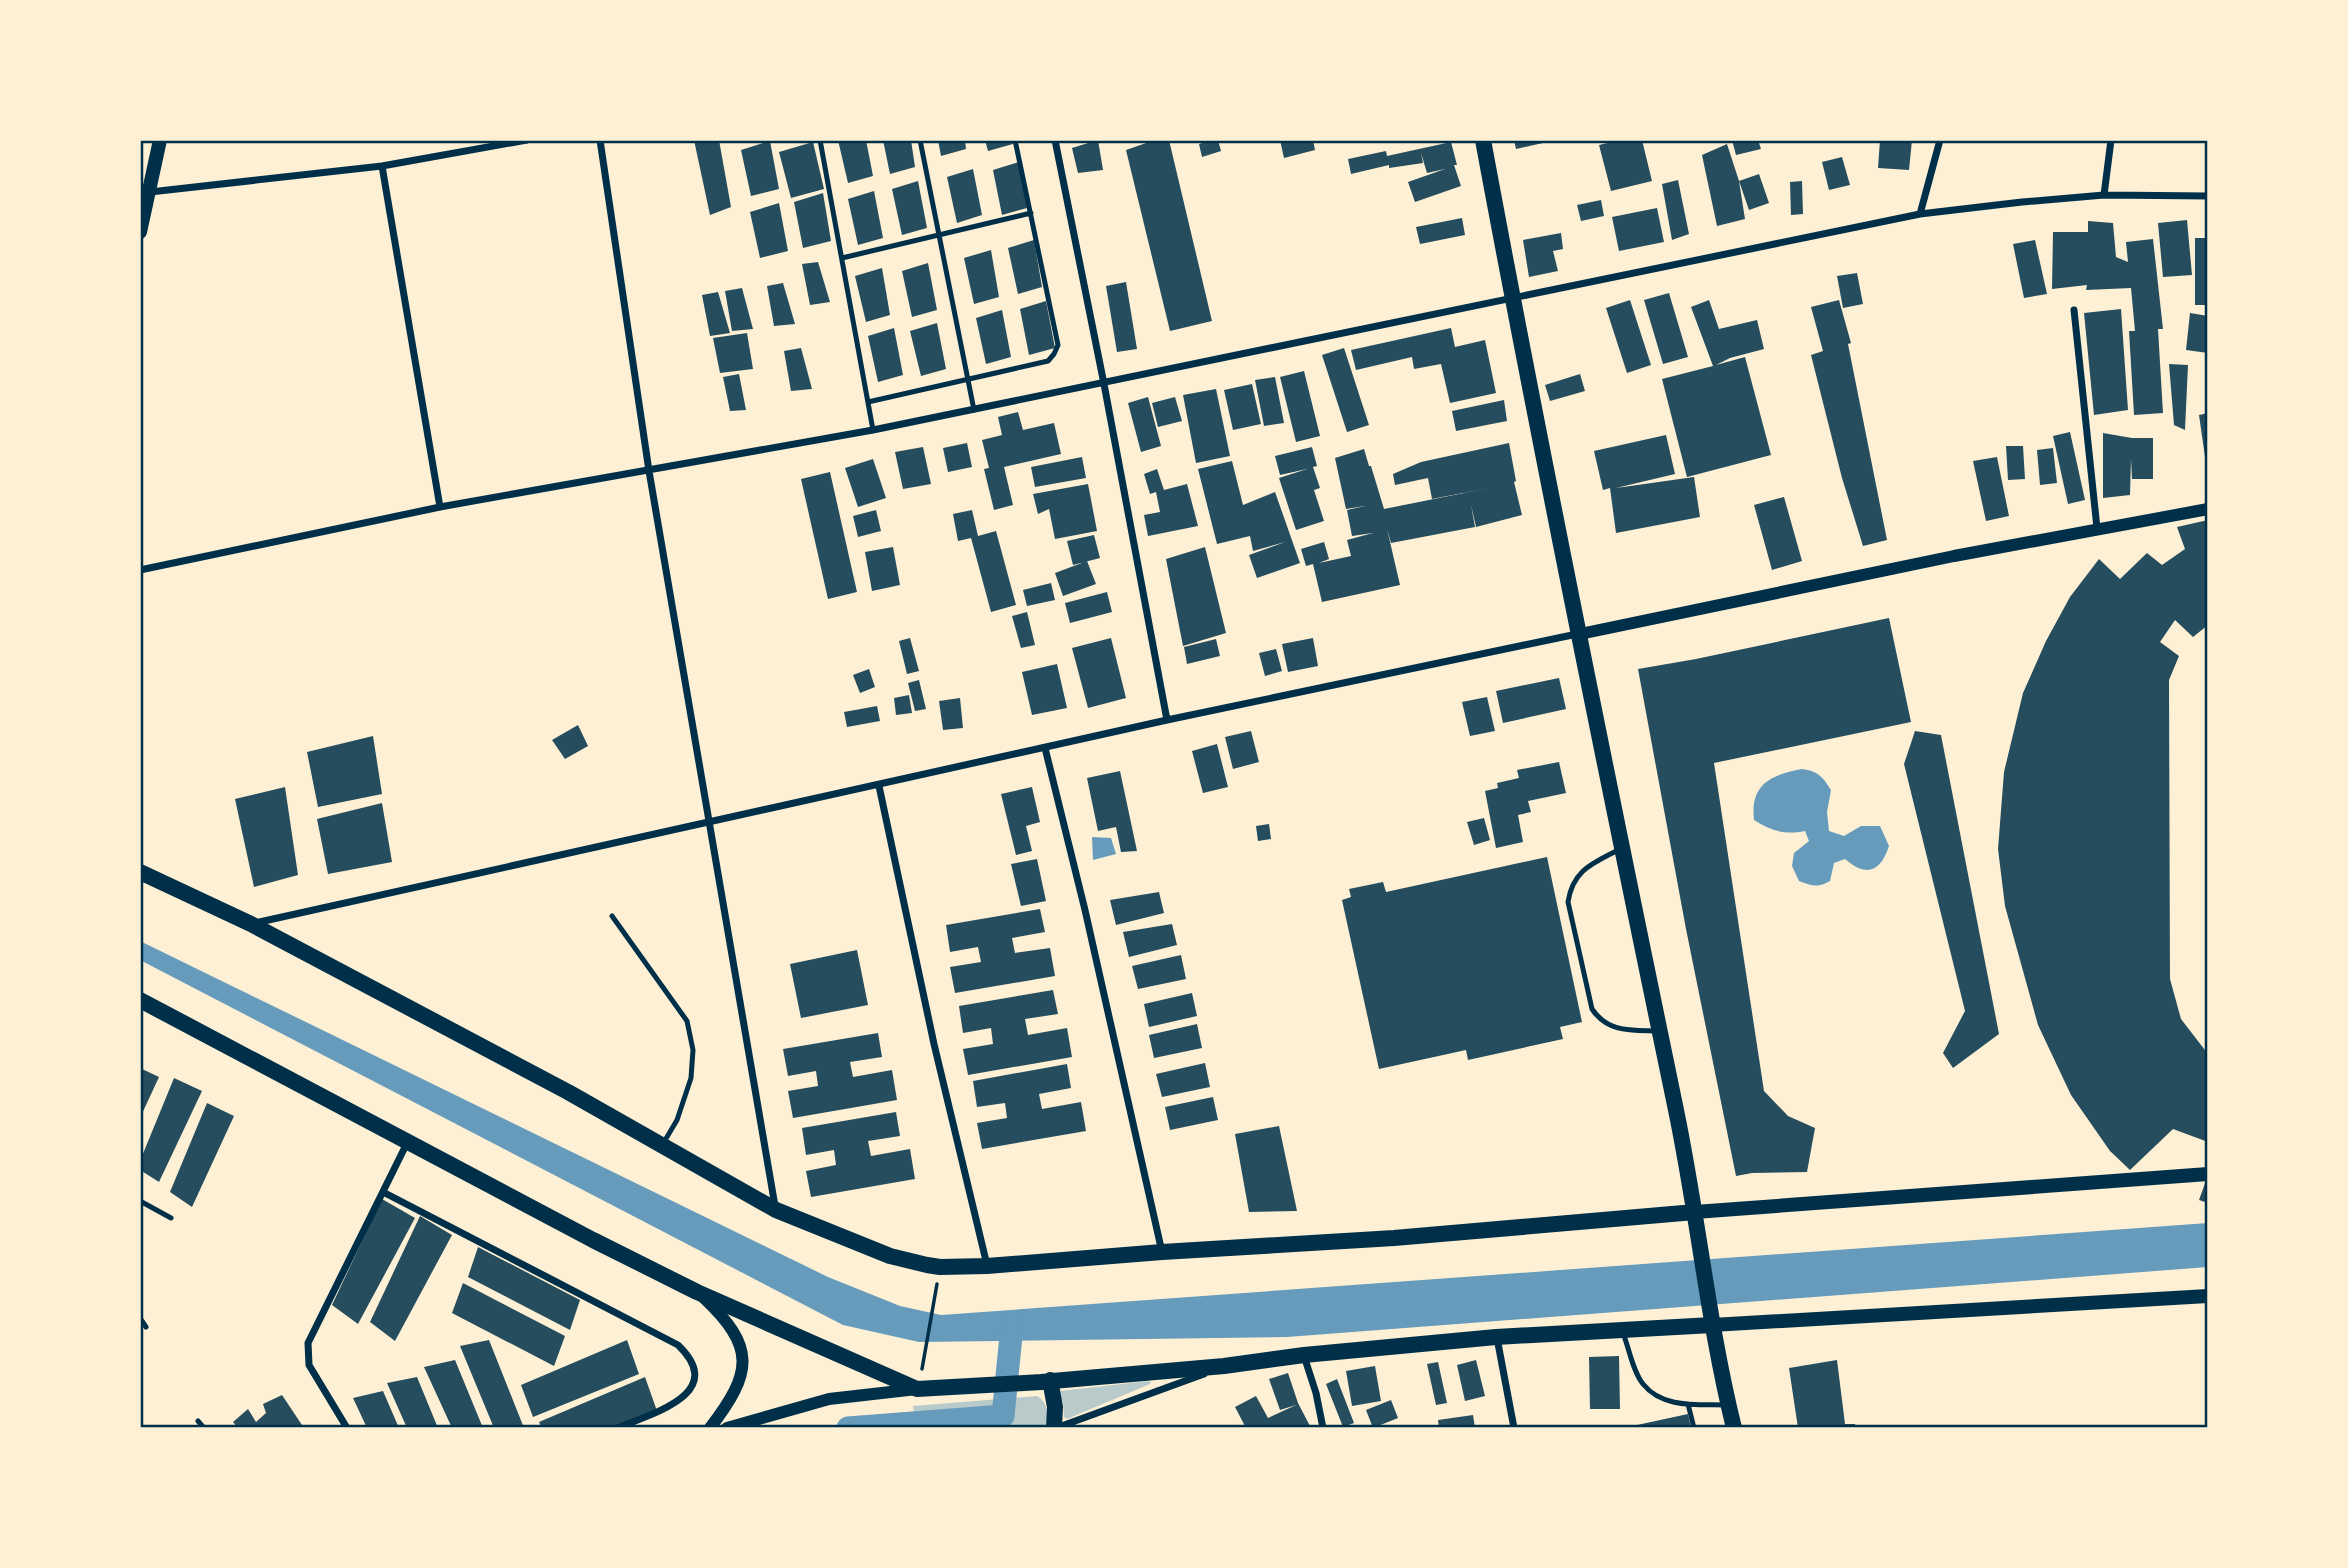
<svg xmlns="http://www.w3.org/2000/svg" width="2348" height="1568" font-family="'Space Grotesk',sans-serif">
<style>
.green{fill:#b9caca}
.water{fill:#669bbc}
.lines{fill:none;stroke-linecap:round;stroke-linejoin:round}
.canal{stroke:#669bbc;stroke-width:23}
.building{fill:#264d5e}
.path{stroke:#003049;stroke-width:3.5}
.service{stroke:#003049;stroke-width:5}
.minor{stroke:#003049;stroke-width:7}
.tertiary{stroke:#003049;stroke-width:12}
.secondary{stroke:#003049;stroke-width:14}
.primary{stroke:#003049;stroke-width:16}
.neatline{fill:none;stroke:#003049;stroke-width:2.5}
</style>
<rect width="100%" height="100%" fill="#fdf0d5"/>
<path class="green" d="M1148 1381 1151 1382 1150 1384 1067 1419 1064 1417 1063 1402 1058 1393 1060 1391Z
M1037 1396C1049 1403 1049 1416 1045 1428H916L913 1406Z"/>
<path class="water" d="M1802 769C1818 771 1823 777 1831 790L1827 812 1829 831 1844 836 1861 826H1880L1889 846C1880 873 1866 877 1845 859L1834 863 1830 881C1818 888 1812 886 1799 881L1792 866 1794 853 1809 841 1805 831C1784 835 1771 831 1754 820 1750 784 1771 775 1802 769Z
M1092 837 1111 838 1116 854 1093 860Z
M140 941 828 1277 900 1306 941 1315 2208 1223V1267L1287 1337 919 1342 843 1325 140 960Z"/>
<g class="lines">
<path class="canal" d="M848 1428 1003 1416 1012 1326"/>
</g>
<path class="building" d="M694 140H719L731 207 710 215Z
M838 140H866L873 176 848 183Z
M883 140H911L915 167 890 174Z
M938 140H965L966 149 941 156Z
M985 140H1012L1013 144 988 151Z
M1098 140 1103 170 1078 173 1072 148Z
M1155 140H1169L1212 321 1170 331 1126 150Z
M1213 140H1218L1221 151 1202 157 1199 144Z
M1280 140H1313L1315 150 1284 158Z
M1514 140H1551L1552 141 1516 149Z
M1620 140H1642L1652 181 1611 191 1599 145Z
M1732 140H1758L1761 149 1736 155Z
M1880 140H1912L1909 170 1878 168Z
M770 141 779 189 751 196 741 150Z
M813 142 824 189 791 198 779 152Z
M1451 142 1457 165H1454L1461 186 1415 202 1408 182 1445 169 1427 173 1421 153 1423 163 1389 168V165L1351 174 1348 159 1386 151 1387 156Z
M1727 144 1739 181 1759 174 1769 203 1749 210 1739 181 1745 219 1717 226 1702 155Z
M1842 157 1850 185 1829 190 1822 162Z
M1019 162 1027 208 1002 215 993 170Z
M973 169 982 215 957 223 947 177Z
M1678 180 1689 234 1672 240 1662 184Z
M918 181 927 228 902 235 892 189Z
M1802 181 1803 214 1791 215 1790 182Z
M874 191 883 238 858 245 848 199Z
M823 193 831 241 803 248 794 202Z
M1601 200 1604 216 1581 221 1577 205Z
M779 203 788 251 760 258 750 212Z
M1657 208 1664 242 1619 251 1612 217Z
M1462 218 1465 235 1420 244 1416 227Z
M2187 220 2192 275 2163 277 2158 223Z
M2088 221 2113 223 2116 257 2128 262 2126 242 2153 239 2163 329H2158L2163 413 2134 415 2129 331H2135L2131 288 2086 290 2087 285 2052 289 2053 232H2088Z
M1561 233 1563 249 1553 251 1558 271 1529 277 1523 240Z
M2195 238H2208V305H2195Z
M1034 240 1042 287 1018 294 1008 248Z
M2035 240 2047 294 2024 298 2013 244Z
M991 250 999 297 974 304 964 258Z
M818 262 830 302 810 305 802 264Z
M928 263 937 310 912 317 902 271Z
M882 268 890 315 866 322 855 276Z
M1857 273 1863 304 1843 308 1837 276Z
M1126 282 1137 349 1117 352 1106 286Z
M783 283 795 324 774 326 767 286Z
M742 288 753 329 732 331 725 291Z
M718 292 730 333 710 336 702 295Z
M1669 293 1688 357 1663 364 1644 300Z
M1630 300 1651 365 1627 373 1606 308Z
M1709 300 1719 329 1757 320 1764 349 1730 358 1716 365 1745 357 1771 455 1687 477 1662 379 1713 366 1691 307Z
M1839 300 1851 343 1848 344 1887 540 1863 546 1842 478 1811 355 1823 351 1811 307Z
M1046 301 1055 348 1029 355 1020 309Z
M2121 309 2128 410 2094 415 2084 313Z
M1002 310 1011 357 986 364 976 318Z
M2190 313 2208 316V353L2186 350Z
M937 323 946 369 921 376 910 331Z
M894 328 903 375 878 382 868 336Z
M1451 328 1455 347 1485 340 1496 393 1450 403 1441 364 1414 369 1412 357 1356 370 1351 350Z
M747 333 753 369 720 373 713 338Z
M801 348 812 389 791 391 784 351Z
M1344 348 1369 425 1347 432 1322 355Z
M2169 364 2188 365 2185 430 2174 425Z
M1304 371 1320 436 1296 442 1280 377Z
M739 374 746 410 730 411 723 377Z
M1580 374 1585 391 1550 401 1545 385Z
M1275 377 1284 423 1264 426 1255 380Z
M1252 384 1261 424 1233 430 1224 390Z
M1216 389 1230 456 1196 463 1183 395Z
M1148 397 1161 446 1141 452 1128 403Z
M1175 397 1182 421 1158 427 1152 403Z
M1504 400 1507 421 1456 431 1452 411Z
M1018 412 1023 430 1054 423 1061 454 1004 467 1013 505 994 510 984 469 989 468 982 440 1002 435 998 417Z
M2208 413V464H2206L2199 415Z
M2070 432 2085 500 2068 504 2053 436Z
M2103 433 2132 438H2153V479H2132L2131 459 2130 495 2103 498Z
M1666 435 1675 474 1616 488 1694 477 1700 517 1616 533 1610 488 1603 490 1594 451Z
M967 443 972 467 948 472 943 448Z
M1509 443 1516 481 1514 482 1522 515 1476 527 1471 505 1475 527 1391 543 1387 529 1400 585 1322 602 1313 564 1306 566 1301 549 1324 542 1329 559 1319 563 1351 556 1347 540 1373 533 1352 536 1347 510 1365 506 1346 509 1335 458 1364 449 1369 466H1371L1384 509 1489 488 1432 499 1428 478 1395 485 1393 474 1421 462Z
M2006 446H2023L2025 479 2008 480Z
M923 447 931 484 903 489 895 452Z
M1312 447 1317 466 1313 467 1320 488 1314 490 1324 521 1296 530 1279 478 1307 469 1280 475 1275 456Z
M2053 448 2057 483 2040 485 2037 450Z
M1082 457 1086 478 1035 487 1031 467Z
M1997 457 2009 516 1986 521 1973 461Z
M873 459 886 498 858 507 845 468Z
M1232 461 1243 505 1275 492 1300 563 1257 578 1249 555 1285 542 1253 551 1250 536 1217 544 1198 469Z
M1157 469 1164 490 1187 484 1198 526 1148 536 1144 515 1160 512 1156 492 1150 494 1144 474Z
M830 472 857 592 828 599 801 479Z
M1088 484 1097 531 1055 539 1049 509 1038 514 1033 494Z
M1784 497 1802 561 1772 570 1754 505Z
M876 510 881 531 858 537 853 516Z
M972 510 978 536 996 531 1016 605 991 612 971 538 958 541 953 514Z
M2208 520V625L2193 637 2175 620 2160 642 2179 656 2169 680 2170 979 2181 1019 2208 1054V1142L2173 1129 2130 1170 2110 1151 2071 1095 2038 1025 2005 906 1998 849 2004 772 2023 693 2046 641 2070 597 2099 559 2120 579 2147 553 2162 565 2185 549 2177 527Z
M1094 535 1100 558 1073 565 1067 541Z
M893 547 900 585 872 591 865 552Z
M1205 547 1226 633 1183 646 1166 559Z
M1087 561 1096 584 1063 596 1055 573Z
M1051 583 1055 600 1027 606 1023 590Z
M1107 592 1112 612 1070 623 1065 603Z
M1027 612 1035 645 1021 648 1012 616Z
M1889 618 1911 722 1714 763 1764 1091 1788 1116 1815 1128 1807 1172 1752 1173 1736 1176 1686 929 1638 669 1696 659Z
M910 638 919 671 907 674 899 641Z
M1111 638 1126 698 1088 708 1072 648Z
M1313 638 1318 666 1288 672 1282 644Z
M1216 639 1220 656 1187 664 1184 647Z
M1276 649 1282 671 1265 676 1259 653Z
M1057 664 1067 708 1032 715 1022 672Z
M869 669 875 687 860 693 853 675Z
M1559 678 1566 709 1503 723 1496 691Z
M919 680 926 709 915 711 908 683Z
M909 695 912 713 896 715 894 698Z
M1487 697 1495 731 1470 736 1462 702Z
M960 698 963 728 943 730 939 701Z
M877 706 880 721 847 727 844 712Z
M578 725 588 746 565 759 552 740Z
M1251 731 1259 762 1233 769 1225 737Z
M1915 731 1941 735 1999 1034 1953 1068 1943 1053 1965 1011 1904 764Z
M373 736 382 794 318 807 307 752Z
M1217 744 1228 787 1203 793 1192 751Z
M1559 762 1566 793 1528 801 1531 812 1518 815 1523 842 1496 848 1485 791 1498 788 1497 783 1519 778 1517 770Z
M1120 771 1137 851 1121 852 1116 827 1098 831 1087 778Z
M285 787 298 875 254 887 235 799Z
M1032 787 1040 822 1026 826 1032 851 1016 855 1001 794Z
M382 803 392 862 328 874 317 819Z
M1484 818 1490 840 1474 845 1467 822Z
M1269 824 1271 839 1258 841 1256 826Z
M1547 857 1582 1022 1560 1027 1563 1039 1468 1060 1466 1050 1379 1069 1342 900 1351 897 1349 889 1383 882 1386 892Z
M1037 859 1046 901 1021 906 1011 864Z
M1159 892 1164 913 1116 925 1110 900Z
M1040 909 1045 932 1012 938 1015 953 1050 948 1055 976 955 993 950 967 981 962 978 947 950 952 946 925Z
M1172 924 1177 945 1129 957 1123 932Z
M857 950 868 1005 801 1018 790 964Z
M1181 955 1186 979 1138 989 1132 966Z
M1053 990 1058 1014 1025 1019 1028 1035 1067 1028 1072 1057 968 1075 963 1049 993 1044 991 1028 963 1033 959 1006Z
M1192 993 1197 1016 1149 1027 1144 1004Z
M1197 1024 1202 1048 1154 1058 1149 1035Z
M878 1033 882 1057 850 1062 853 1077 892 1070 897 1100 793 1118 788 1091 818 1086 816 1071 788 1076 783 1049Z
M1205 1063 1210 1087 1162 1097 1156 1074Z
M1067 1064 1071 1088 1039 1094 1042 1109 1081 1102 1086 1131 982 1149 977 1123 1007 1118 1005 1103 977 1107 973 1081Z
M140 1068 159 1077 140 1118Z
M174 1078 202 1091 159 1182 140 1170V1161Z
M1213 1097 1218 1120 1170 1130 1165 1107Z
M207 1103 234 1116 192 1207 170 1192Z
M896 1112 900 1136 868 1141 871 1156 910 1149 915 1179 811 1197 806 1171 836 1165 834 1150 806 1155 802 1128Z
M1279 1126 1297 1211 1249 1212 1235 1134Z
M2208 1175V1203L2199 1200Z
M382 1199 415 1218 358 1324 332 1305Z
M420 1216 452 1235 395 1341 370 1322Z
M478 1247 580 1300 570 1330 468 1277Z
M463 1283 565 1336 554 1366 452 1313Z
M489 1340 524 1428H494L460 1346Z
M627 1340 639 1374 533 1417 521 1385Z
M1619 1356 1620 1409H1590L1589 1357Z
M455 1360 483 1428H452L424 1367Z
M1476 1360 1485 1396 1465 1401 1457 1365Z
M1837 1360 1845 1424H1855L1856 1428H1798L1789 1368Z
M1438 1362 1447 1403 1436 1405 1427 1364Z
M1375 1366 1381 1401 1352 1406 1346 1371Z
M1288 1373 1298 1403 1311 1428H1246L1235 1407 1256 1396 1268 1418 1296 1405 1280 1410 1269 1379Z
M417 1377 438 1428H407L387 1383Z
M645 1377 657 1411 614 1428H542L539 1422Z
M1337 1379 1354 1423 1343 1427 1326 1384Z
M383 1391 399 1428H367L353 1398Z
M282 1395 304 1428H238L233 1422 248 1409 256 1422 266 1413 263 1404Z
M1391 1400 1398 1418 1373 1428 1366 1410Z
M1688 1414 1691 1428H1638L1637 1425Z
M1473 1415 1475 1428H1439L1438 1420Z"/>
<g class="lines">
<path class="path" d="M922 1369 937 1284"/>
<path class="service" d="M820 140 873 430
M920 140 974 410
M842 258 1031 213
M868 402 1048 361 1054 354 1058 345 1015 140
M1620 849C1594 863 1573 869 1568 902L1592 1009C1608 1033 1632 1030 1658 1031
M612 916 687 1021 693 1050 691 1078 677 1120 664 1142
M140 1201 171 1218
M140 1318 146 1327
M1623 1333C1629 1348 1633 1372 1643 1384 1663 1409 1698 1404 1726 1405
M1688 1404 1694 1428
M198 1421 204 1428"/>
<path class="minor" d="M600 140 649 471 775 1206
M1055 140 1104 384 1167 720
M382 166 440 507
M150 192 382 166 527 140
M2104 195 2111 140
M1920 214 1940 140
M2074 310 2097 528
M140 570 440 507 873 430 1920 214 2022 202 2104 195 2208 196
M1045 748 1085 910 1162 1252
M879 786 934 1044 987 1265
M255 923 1167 720 1577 634
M383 1192 678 1345C728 1393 654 1413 617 1428
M1497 1338 1514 1428
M1304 1356 1316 1393 1323 1428
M347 1428 309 1365 308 1343 408 1141
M1056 1428 1204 1374"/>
<path class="tertiary" d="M1580 634 1954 556 2208 509
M703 1297C756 1347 753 1372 710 1428
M727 1428 829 1399 917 1389"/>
<path class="secondary" d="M140 232 160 140
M1695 1212 2208 1174
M1712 1325 2208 1296"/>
<path class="primary" d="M1483 140C1543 464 1609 787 1676 1110 1698 1216 1708 1323 1734 1428
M140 872 251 924 568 1092 776 1210 890 1256 927 1265 940 1267 987 1266 1162 1252 1394 1238 1695 1212
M140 1000 593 1240 697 1292 917 1389 1041 1382 1224 1366 1304 1355 1496 1337 1712 1325
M1050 1380 1055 1407 1054 1428"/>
</g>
<rect width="2348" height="1568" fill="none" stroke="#fdf0d5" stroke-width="284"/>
<rect x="142" y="142" width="2064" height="1284" class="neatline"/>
</svg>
